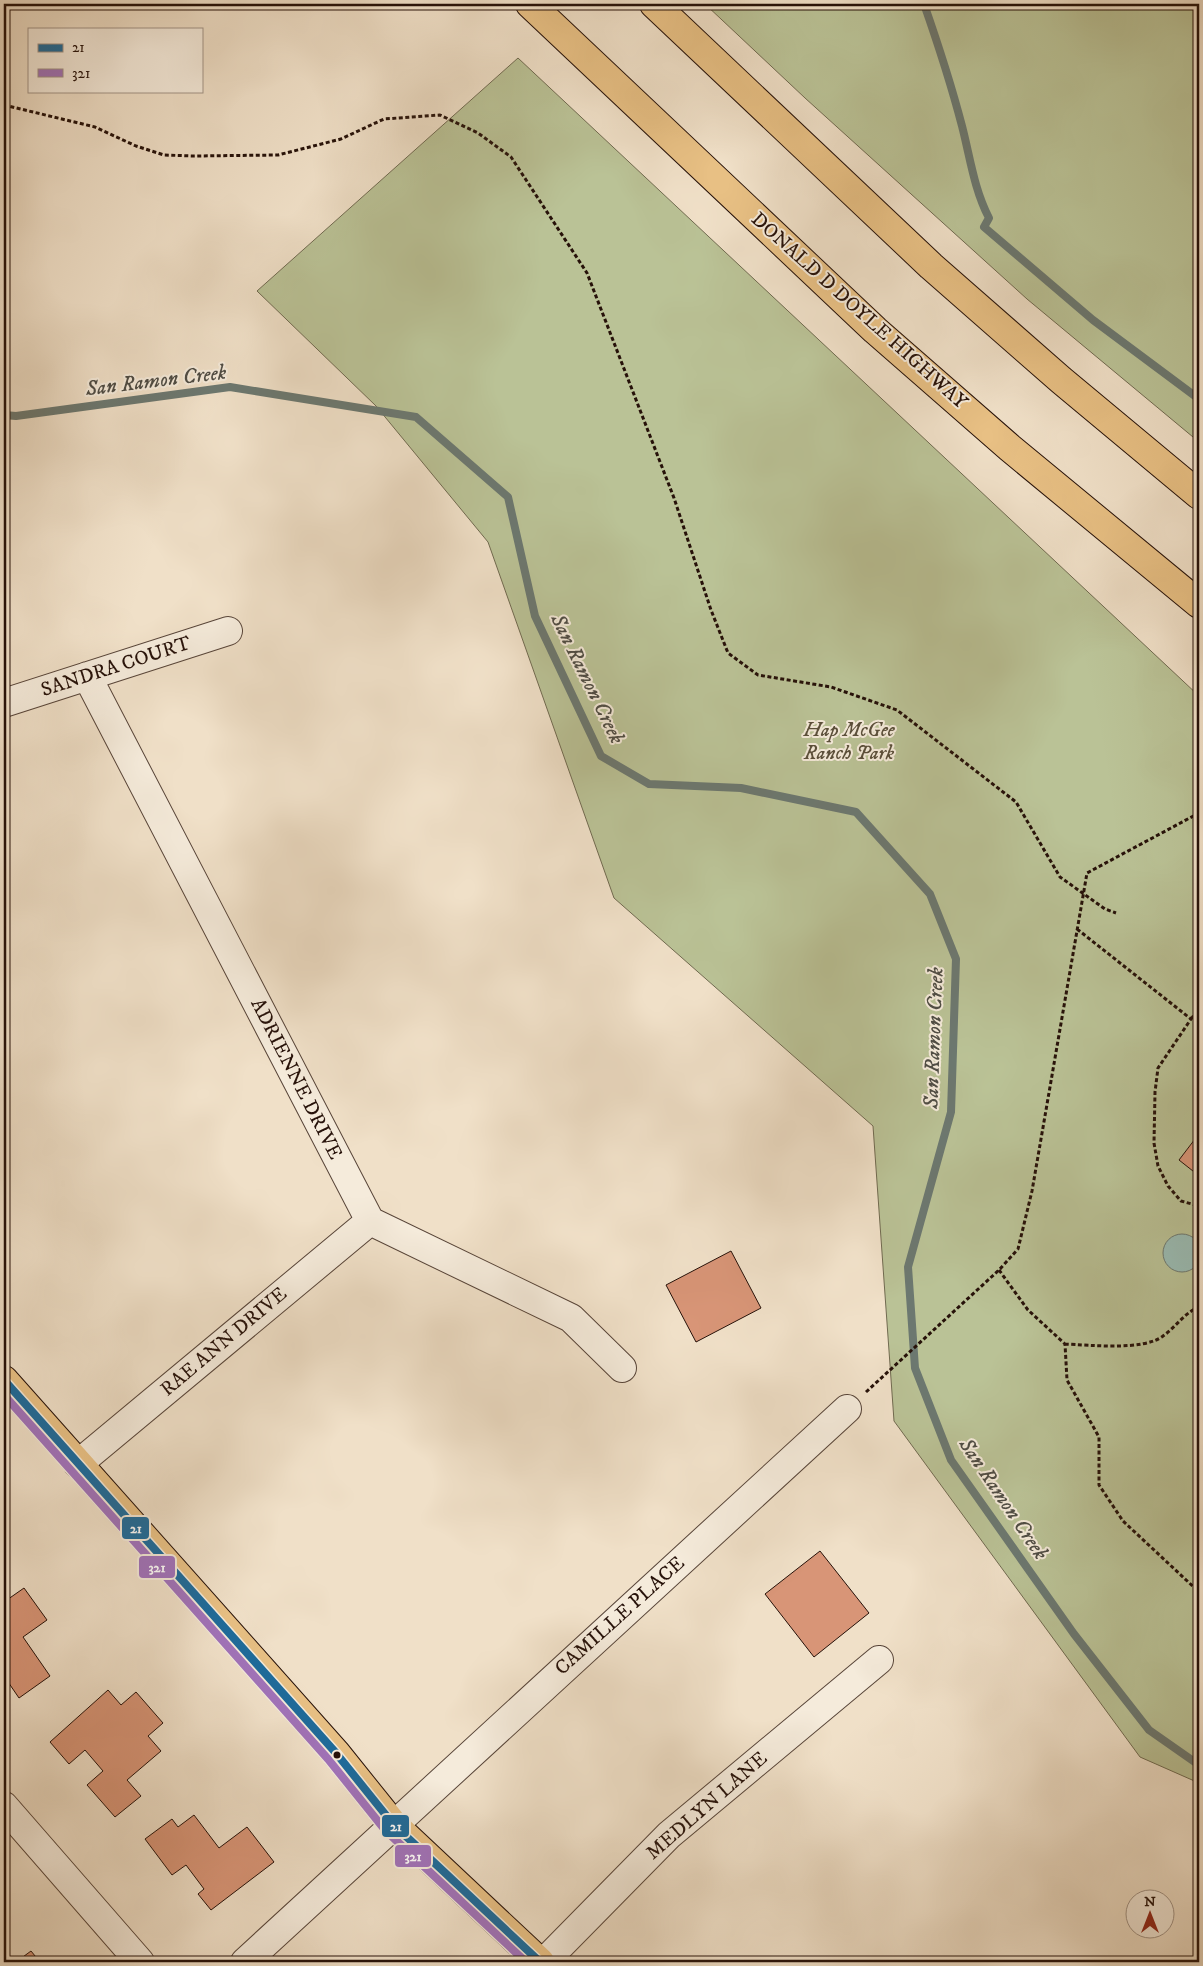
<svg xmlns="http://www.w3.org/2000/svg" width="1203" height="1966" font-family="'IM FELL DW Pica',serif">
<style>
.green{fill:#bac296;stroke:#706a50}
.water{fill:#9abdb5;stroke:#6c7870}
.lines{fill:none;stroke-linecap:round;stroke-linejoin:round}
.stream{stroke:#6c7870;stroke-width:8}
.building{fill:#d89577;stroke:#261109}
.minor-casing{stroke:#584539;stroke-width:30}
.major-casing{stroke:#261109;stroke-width:30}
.highway-casing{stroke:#261109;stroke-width:30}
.path{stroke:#261109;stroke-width:3;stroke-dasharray:4 2.5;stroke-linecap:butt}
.minor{stroke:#f5ebdb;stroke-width:28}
.major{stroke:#e8c084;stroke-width:28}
.highway{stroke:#e8c084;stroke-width:28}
.bus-1-casing{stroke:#f5ebdb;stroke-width:11}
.bus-2-casing{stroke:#f5ebdb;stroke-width:11}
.bus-1{stroke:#1e6b9b;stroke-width:8}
.bus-2{stroke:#a173ba;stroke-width:8}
.bus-dot{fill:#261109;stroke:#f5ebdb;stroke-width:2}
.labels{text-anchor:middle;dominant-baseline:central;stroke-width:4;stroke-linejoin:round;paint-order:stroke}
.street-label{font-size:20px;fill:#261109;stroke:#f5ebdb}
.park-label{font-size:20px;font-style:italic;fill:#5a4f3a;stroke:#f5ebdb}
.water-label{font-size:21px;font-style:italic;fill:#4f4d45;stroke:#f5ebdb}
.line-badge{stroke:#f5ebdb;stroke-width:2}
.badge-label{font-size:14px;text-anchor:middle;font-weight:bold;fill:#fff}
</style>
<rect width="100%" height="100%" fill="#f0e0c8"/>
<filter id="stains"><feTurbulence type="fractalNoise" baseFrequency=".004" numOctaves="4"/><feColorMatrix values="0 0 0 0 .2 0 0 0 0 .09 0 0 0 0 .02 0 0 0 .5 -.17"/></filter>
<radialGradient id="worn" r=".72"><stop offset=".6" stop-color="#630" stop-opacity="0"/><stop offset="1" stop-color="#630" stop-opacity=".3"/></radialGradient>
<path class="green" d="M705 4H1199V442L1027 299 805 98Z
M518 58 1199 696V1783L1140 1757 894 1421 873 1126 614 898 488 542 376 406 257 291Z"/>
<path class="water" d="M1163 1253a19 19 0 1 1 38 0a19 19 0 1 1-38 0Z"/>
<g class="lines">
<path class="stream" d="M924 4C938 44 951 84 962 126 970 157 974 189 989 218L984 227 1093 320 1199 399
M4 415 16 416 230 387 416 417 508 497 535 616 601 756 649 784 741 788 856 812 930 894 956 959 951 1112 908 1267 915 1368 951 1460 1074 1634 1149 1730 1199 1765"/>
</g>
<path class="building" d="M1195 1139 1199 1143 1198 1175 1179 1160Z
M731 1251 761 1308 696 1342 666 1285Z
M820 1551 869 1613 814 1657 765 1594Z
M24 1588 47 1620 23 1637 50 1676 19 1698 4 1676V1602Z
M108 1690 121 1705 136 1692 163 1723 148 1736 161 1751 127 1780 141 1796 115 1817 87 1785 103 1771 85 1750 69 1764 50 1742Z
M194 1815 219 1848 247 1827 274 1862 211 1910 198 1894 204 1889 186 1865 172 1875 145 1839 172 1819 178 1827Z
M31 1951 40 1962H16Z"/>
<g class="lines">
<defs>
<path id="minor" d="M87 676 370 1221 571 1318 622 1368
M4 703 228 631
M78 1464 370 1221
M4 1806 140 1962
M245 1962 847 1409
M544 1962 669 1835 879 1660"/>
<path id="major" d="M4 1380 336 1753 393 1824 540 1962"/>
<path id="highway" d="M530 4 875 330 1010 448 1199 604
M654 4 931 266 1061 380 1199 495"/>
</defs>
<use href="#minor" class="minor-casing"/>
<use href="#major" class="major-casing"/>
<use href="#highway" class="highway-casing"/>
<path class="path" d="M4 105 95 127 136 146 164 155 194 156 278 155 341 139 384 119 440 115 478 133 511 157 587 273 674 498 711 610 728 653 758 675 831 687 897 710 1016 802 1060 877 1105 909 1116 913
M1077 929 1191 1019 1158 1068 1155 1092 1154 1143 1158 1166 1168 1186 1181 1201 1199 1206
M1191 1019 1194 1015 1199 1019
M999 1270 1028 1310 1065 1344 1067 1380 1099 1437V1485L1123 1521 1199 1592
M1065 1344C1090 1345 1144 1351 1163 1336 1176 1327 1184 1313 1199 1307
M866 1392 999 1270 1018 1249 1032 1191 1087 873 1199 813"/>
<use href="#minor" class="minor"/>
<use href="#major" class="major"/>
<use href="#highway" class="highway"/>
<defs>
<path id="bus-1" d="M4 1380 336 1753 393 1824 540 1962"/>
<path id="bus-2" d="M4 1395 328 1759 385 1830 526 1962"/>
</defs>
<use href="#bus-1" class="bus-1-casing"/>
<use href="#bus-2" class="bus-2-casing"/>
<use href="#bus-1" class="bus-1"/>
<use href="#bus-2" class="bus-2"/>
</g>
<circle class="bus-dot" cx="337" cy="1755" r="4.5"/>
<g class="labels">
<g class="street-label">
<text transform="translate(859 311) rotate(42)">DONALD D DOYLE HIGHWAY</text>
<text transform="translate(116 667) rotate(-18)">SANDRA COURT</text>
<text transform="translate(296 1079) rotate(63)">ADRIENNE DRIVE</text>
<text transform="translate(224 1342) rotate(-40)">RAE ANN DRIVE</text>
<text transform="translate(620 1616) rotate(-42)">CAMILLE PLACE</text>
<text transform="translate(707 1806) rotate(-41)">MEDLYN LANE</text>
</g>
<g class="park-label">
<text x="849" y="730">Hap McGee<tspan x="849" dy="23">Ranch Park</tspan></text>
</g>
<g class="water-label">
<text transform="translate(156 381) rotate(-7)">San Ramon Creek</text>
<text transform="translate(587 679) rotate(64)">San Ramon Creek</text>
<text transform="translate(934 1038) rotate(-88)">San Ramon Creek</text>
<text transform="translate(1003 1499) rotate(56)">San Ramon Creek</text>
</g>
</g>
<g class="line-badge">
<rect x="121" y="1516" width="29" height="24" rx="5" fill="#1e6b9b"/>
<rect x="138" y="1555" width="38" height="24" rx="5" fill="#a173ba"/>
<rect x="381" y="1814" width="29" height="24" rx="5" fill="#1e6b9b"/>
<rect x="394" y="1844" width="38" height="24" rx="5" fill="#a173ba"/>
</g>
<g class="badge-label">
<text x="136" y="1533">21</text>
<text x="157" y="1572">321</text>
<text x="396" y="1831">21</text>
<text x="413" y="1861">321</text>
</g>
<rect width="1203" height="1966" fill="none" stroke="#f0e0c8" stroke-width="20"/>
<rect x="5" y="5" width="1193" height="1956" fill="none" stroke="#261109" stroke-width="2.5"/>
<rect x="10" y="10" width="1183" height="1946" fill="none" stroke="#261109"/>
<rect x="28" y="28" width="175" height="65" fill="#f5ebdb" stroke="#a29487"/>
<rect x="38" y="44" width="25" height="8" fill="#1e6b9b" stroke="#a29487"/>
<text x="72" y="52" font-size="15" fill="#261109">21</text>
<rect x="38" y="69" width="25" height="8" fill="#a173ba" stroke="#a29487"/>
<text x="72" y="78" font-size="15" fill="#261109">321</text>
<g transform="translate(1150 1914)"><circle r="24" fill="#f5ebdb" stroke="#a29487"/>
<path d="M0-4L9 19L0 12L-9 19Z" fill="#8f2418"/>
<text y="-8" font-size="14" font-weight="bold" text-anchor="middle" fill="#261109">N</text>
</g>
<rect width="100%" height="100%" filter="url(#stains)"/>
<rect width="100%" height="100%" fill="url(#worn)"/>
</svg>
